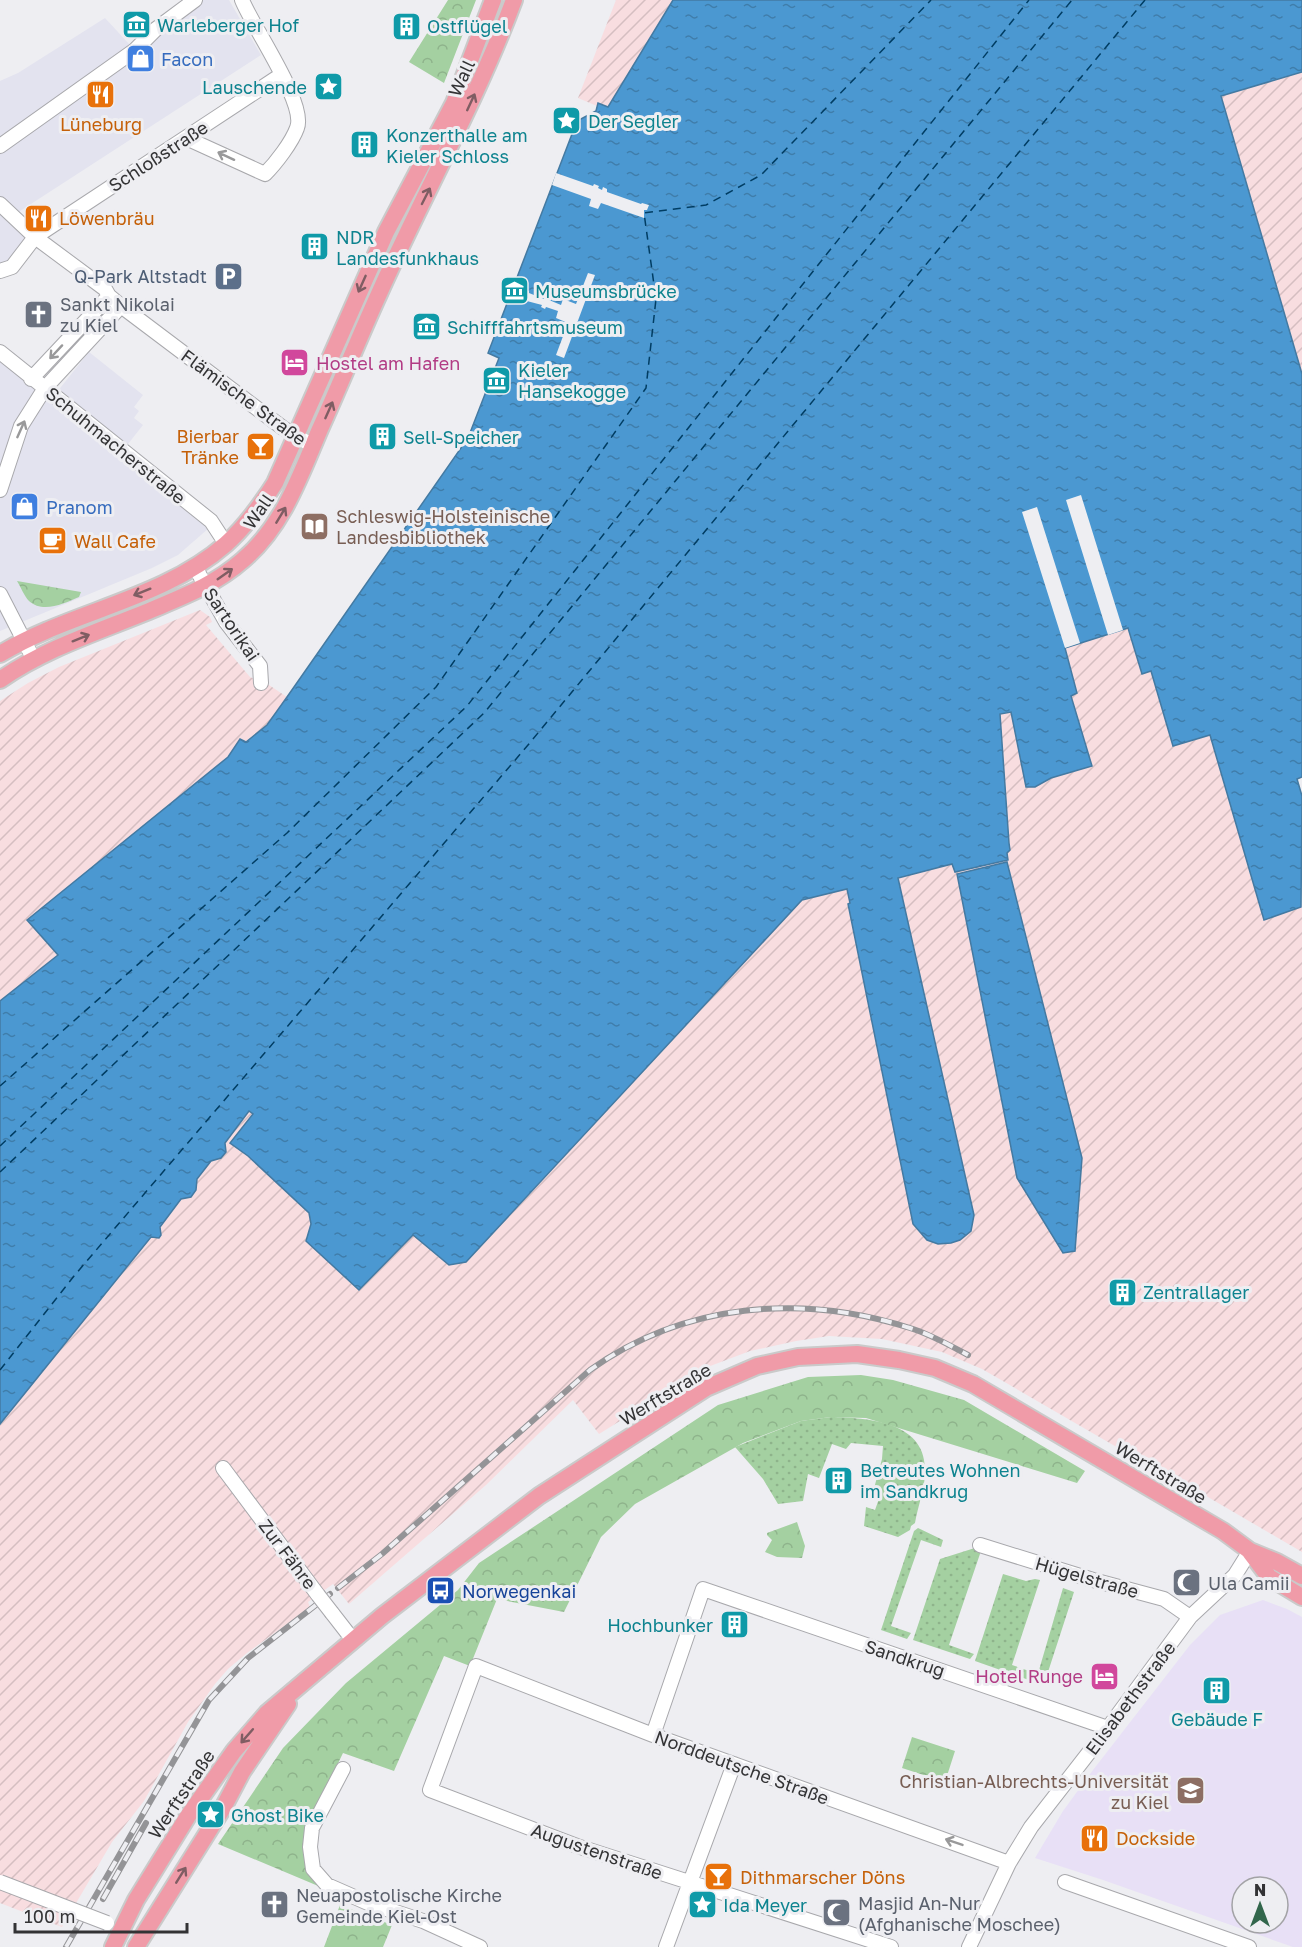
<svg xmlns="http://www.w3.org/2000/svg" width="1302" height="1947" font-family="'Golos Text',sans-serif">
<style>
.built{fill:#e3e3ef}
.industrial{fill:url(#industrial-furrows)}
.education{fill:#e8e0f6;fill-rule:evenodd}
.grass{fill:url(#grass-dots)}
.park{fill:url(#park-crowns)}
.water{fill:url(#water-ripples);stroke:#447aa2;stroke-width:1.5}
.pier{fill:#eeeef2}
.lines{fill:none;stroke-linecap:round;stroke-linejoin:round}
.ferry{stroke:#003d63;stroke-width:1.5;stroke-dasharray:8 6;stroke-linecap:butt}
.minor-casing{stroke:#a8a8ac;stroke-width:16}
.major-casing{stroke:#cacaca;stroke-width:20}
.minor{stroke:#fff;stroke-width:14}
.major{stroke:#f09ba8;stroke-width:16}
.rail-casing{stroke:#949497;stroke-width:6}
.rail{stroke:#eeeef2;stroke-width:4;stroke-dasharray:11;stroke-linecap:butt}
.minor-bridge-casing{stroke:#a8a8ac;stroke-width:16;stroke-linecap:butt}
.minor-bridge{stroke:#fff;stroke-width:14}
.oneway{stroke:#7f5d63}
.oneway2{stroke:#99999a}
.labels{text-anchor:middle;dominant-baseline:central;stroke-width:6;stroke-linejoin:round;paint-order:stroke}
.culture-label{font-size:18px;fill:#0d838f;stroke:#eeeef2;text-anchor:start}
.shop-label{font-size:18px;fill:#366cbe;stroke:#eeeef2;text-anchor:start}
.street-label{font-size:18px;fill:#333335;stroke:#eeeef2}
.food-label{font-size:18px;fill:#c56008;stroke:#eeeef2;text-anchor:start}
.service-label{font-size:18px;fill:#4e5e75;stroke:#eeeef2;text-anchor:end}
.worship-label{font-size:18px;fill:#5b616d;stroke:#eeeef2;text-anchor:start}
.hotel-label{font-size:18px;fill:#b23c85;stroke:#eeeef2;text-anchor:start}
.education-label{font-size:18px;fill:#785e54;stroke:#eeeef2;text-anchor:start}
.transit-label{font-size:18px;fill:#164399;stroke:#eeeef2;text-anchor:start}
</style>
<defs>
<pattern id="industrial-furrows" width="10" height="10" patternUnits="userSpaceOnUse" patternTransform="scale(1.5)"><rect width="10" height="10" fill="#f8dde0"/><path d="M-1 1l2-2M0 10L10 0M9 11l2-2" fill="none" stroke="#d5bec1"/></pattern>
<pattern id="grass-dots" width="8" height="8" patternUnits="userSpaceOnUse" patternTransform="scale(1.5)"><rect width="8" height="8" fill="#a4d0a1"/><path d="M2 2h.1M6 6h.1" fill="none" stroke="#8eb38b" stroke-width="1.8" stroke-linecap="round"/></pattern>
<pattern id="park-crowns" width="20" height="18" patternUnits="userSpaceOnUse" patternTransform="scale(1.5)"><rect width="20" height="18" fill="#a4d0a1"/><path d="M2 6a3 3 0 1 1 6 0M12 15a3 3 0 1 1 6 0" fill="none" stroke="#8eb38b"/></pattern>
<pattern id="water-ripples" width="26" height="14" patternUnits="userSpaceOnUse" patternTransform="scale(1.5)"><rect width="26" height="14" fill="#4b98d1"/><path d="M2 4q2-2 4 0t4 0M15 11q2-2 4 0t4 0" fill="none" stroke="#3f7daa"/></pattern>
</defs>
<rect width="100%" height="100%" fill="#eeeef2"/>
<path class="built" d="M187 0H229L261 55 17 213 28 238 11 263 0 267V81L18 73 105 18 130 45Z
M89 352 143 395 134 407 139 411 134 418 143 425 128 444 121 456 209 528 178 555 152 568 0 631V359L49 402Z"/>
<path class="industrial" d="M616 0H673L608 108 599 103 597 106 578 98Z
M1302 72V374L1221 95Z
M1022 512 1123 630 1128 628 1142 674 1151 671 1173 745 1210 734 1264 920 1301 907 1302 904V1552L1201 1493 1189 1489 982 1369 942 1352 882 1339 829 1336 796 1341 750 1351 705 1368 599 1434 573 1400 486 1485 349 1604 333 1584 308 1602 310 1607 247 1653 228 1669 215 1684 188 1722 144 1801 112 1842 62 1927 0 1903V1424L151 1237 159 1238 161 1235 160 1227 181 1199 191 1197 196 1190 197 1179 211 1161 221 1158 226 1152 225 1143 249 1111 253 1113 231 1144 248 1156 309 1213 311 1224 306 1241 359 1289 413 1235 449 1265 466 1262 802 900 847 889 849 895 899 883 898 877 952 864 955 871 1010 850 999 714 1011 712 1035 787 1051 778 1092 766 1070 695 1077 692Z
M200 610 210 617 212 622 206 625 250 677 269 685 287 697 267 725 246 742 240 740 228 757 27 920 58 955 0 1001V701L28 683 59 667Z"/>
<path class="education" d="M1263 1600 1287 1609 1302 1617V1947H1293L1103 1880 1035 1858 1063 1811 1093 1770 1190 1645 1220 1615ZM1242 1887H1278V1923H1242Z"/>
<path class="grass" d="M831 1417C867 1418 924 1421 925 1468 926 1486 918 1505 915 1523L911 1526 910 1530 898 1537 864 1526 866 1507 875 1510 880 1496 873 1492 882 1459 883 1446 851 1443 846 1449 832 1444 819 1478 808 1474 803 1501 778 1504 763 1479 735 1447 801 1421Z
M918 1528 943 1540 941 1547 921 1540 891 1626 911 1633 907 1639 881 1630 914 1531Z
M978 1547 982 1548 949 1645 974 1654 970 1659 913 1640 940 1559Z
M1003 1574 1026 1581 1035 1579 1040 1580 1012 1665 1032 1672 1033 1673 1029 1680 975 1661Z
M1063 1588 1074 1592 1048 1672 1039 1670Z"/>
<path class="park" d="M448 0H476L444 83 409 62Z
M17 581 81 592 79 597C65 603 43 614 29 601 24 596 21 587 17 581Z
M861 1375 893 1380 964 1400 1085 1471 1077 1483 866 1418 831 1417 801 1421 743 1443 635 1504 601 1537 564 1612 497 1599 470 1666 444 1656 394 1771 343 1753 305 1832V1863L323 1888 218 1844 283 1748 346 1683 458 1590 479 1563 718 1405 808 1377Z
M797 1522 805 1546 802 1558 777 1557 765 1552 772 1540 767 1535V1533Z
M912 1737 955 1751 945 1782 902 1768Z
M340 1905 392 1925 383 1947H324Z"/>
<path class="water" d="M673 0H1302V72L1221 96 1302 374V777L1297 779 1302 796 1301 907 1264 920 1210 735 1173 746 1151 671 1142 674 1128 628 1065 648 1077 693 1071 696 1092 766 1051 778 1035 787H1026L1011 712 1000 714 1009 843 1010 850 1007 853 1008 860 955 872 952 864 898 878 974 1215 971 1231 960 1240 951 1243 938 1244 927 1240 913 1224 848 904 850 903 847 889 802 900 466 1262 449 1265 413 1235 359 1290 306 1241 311 1224 309 1213 248 1156 230 1143 253 1114 249 1111 225 1143 226 1152 221 1158 211 1161 197 1179 196 1190 191 1197 181 1199 160 1227 161 1235 159 1238 151 1237 0 1424V1001L58 955 27 920 228 757 240 739 246 742 267 725 287 697 468 438 499 358 488 353 577 121 596 111 598 103 608 107Z
M1007 862 1082 1158 1075 1251 1063 1253 1017 1178 957 874Z"/>
<path class="pier" d="M556 173 593 186 594 184 599 186 598 188 602 190 603 187 607 189V192L641 204 642 203 649 205 647 210H644V218L601 203 598 209 589 206 591 199 552 185Z
M588 273 595 275 564 358 556 355 568 323 556 318 558 311 546 307 545 309 541 307 542 305 523 300V298L510 293 512 287 525 292 526 290 529 291V293L544 299 545 297 549 298V300L561 305 563 299 576 304Z
M1081 495 1123 630 1108 635 1066 500Z
M1037 507 1080 643 1065 648 1022 512Z"/>
<g class="lines">
<path class="ferry" d="M0 1086 287 833 436 687 646 388 656 299 644 213 706 205 761 175 931 0
M0 1146 467 706 1029 0
M0 1172 484 713 1072 0
M0 1370 74 1276 528 745 1145 0"/>
<defs>
<path id="minor" d="M281 75 35 237 105 289 109 296 121 306 283 428 313 446
M186 138 265 174C276 163 292 142 297 128 307 104 252 26 242 0
M0 146 135 50 156 29 195 0
M0 204 35 237 12 267 0 271
M0 352 211 521 226 544
M31 379 109 296
M0 490 21 426 45 388 121 306
M195 567 226 622 260 666 261 683
M0 594 34 660
M223 1468 318 1595
M980 1545 1093 1580 1164 1599 1190 1617
M332 1613 353 1640
M653 1735 703 1589 1108 1728
M343 1769 312 1828 310 1847 313 1869 327 1885 368 1903 423 1921 480 1947
M1065 1882 1249 1947
M666 1947 734 1764
M891 1947 577 1846 430 1790 476 1666 653 1735 1009 1863
M969 1947 1009 1863 1031 1827 1108 1728 1190 1617 1235 1575 1250 1551"/>
<path id="major" d="M0 654C71 611 162 600 226 544 245 527 261 505 275 483L386 232 454 103 493 0
M0 680C47 647 104 630 156 608 187 595 217 583 243 560 283 526 300 476 320 429 340 385 358 340 378 296 422 197 476 102 514 0
M1250 1552 1269 1577 1302 1597
M113 1947 136 1900 188 1816 234 1751 267 1713 382 1616 539 1496 706 1388 757 1366 798 1357 857 1354 899 1360 935 1368 973 1384 1223 1531 1250 1551 1277 1562 1302 1576
M136 1947 223 1808 242 1772 288 1704"/>
</defs>
<use href="#minor" class="minor-casing"/>
<use href="#major" class="major-casing"/>
<use href="#minor" class="minor"/>
<use href="#major" class="major"/>
<defs>
<path id="rail" d="M338 1588 382 1554 590 1370C684 1303 801 1293 910 1328 930 1334 949 1345 968 1355
M103 1899 146 1823
M66 1947 209 1700 248 1658 330 1594"/>
</defs>
<use href="#rail" class="rail-casing"/>
<use href="#rail" class="rail"/>
<defs>
<path id="minor-bridge" d="M318 1595 332 1613
M0 1882 107 1923"/>
</defs>
<use href="#minor-bridge" class="minor-bridge-casing"/>
<use href="#minor-bridge" class="minor-bridge"/>
</g>
<defs><path id="oneway-shaft" d="M-6 0H5M1.5-3L5.5 0L1.5 3" fill="none" stroke-width="1.6" stroke-linecap="round" stroke-linejoin="round" transform="scale(1.5)"/></defs>
<g class="oneway">
<use href="#oneway-shaft" transform="translate(471 102) rotate(-65)"/>
<use href="#oneway-shaft" transform="translate(426 196) rotate(-63)"/>
<use href="#oneway-shaft" transform="translate(362 284) rotate(114)"/>
<use href="#oneway-shaft" transform="translate(329 410) rotate(-66)"/>
<use href="#oneway-shaft" transform="translate(281 515) rotate(-59)"/>
<use href="#oneway-shaft" transform="translate(225 574) rotate(-35)"/>
<use href="#oneway-shaft" transform="translate(142 592) rotate(158)"/>
<use href="#oneway-shaft" transform="translate(81 638) rotate(-22)"/>
<use href="#oneway-shaft" transform="translate(247 1736) rotate(131)"/>
<use href="#oneway-shaft" transform="translate(181 1875) rotate(-58)"/>
</g>
<g class="oneway2">
<use href="#oneway-shaft" transform="translate(226 156) rotate(-155)"/>
<use href="#oneway-shaft" transform="translate(56 352) rotate(133)"/>
<use href="#oneway-shaft" transform="translate(21 429) rotate(-66)"/>
<use href="#oneway-shaft" transform="translate(954 1842) rotate(-161)"/>
</g>
<defs>
<symbol id="museum-square" viewBox="-11 -11 22 22"><rect x="-9" y="-9" width="18" height="18" rx="4" fill="#0f9aa8" stroke="#eeeef2"/><path d="M0-6L6-3V-2H-6V-3ZM-5-1h2V3h-2ZM-1-1h2V3h-2ZM3-1h2V3H3ZM-6 4H6V6H-6Z" fill="#fff"/></symbol>
<symbol id="building-square" viewBox="-11 -11 22 22"><rect x="-9" y="-9" width="18" height="18" rx="4" fill="#0f9aa8" stroke="#eeeef2"/><path d="M-4-6H4V6H1V3H-1V6H-4ZM-2.5-4.3h1.7v1.8h-1.7ZM.8-4.3h1.7v1.8H.8ZM-2.5-1h1.7V.8h-1.7ZM.8-1h1.7V.8H.8Z" fill="#fff"/></symbol>
<symbol id="shop-square" viewBox="-11 -11 22 22"><rect x="-9" y="-9" width="18" height="18" rx="4" fill="#3f7fe0" stroke="#eeeef2"/><path d="M-5-2.5h2.3a2.7 3.5 0 0 1 5.4 0H5L5.5 6h-11ZM-1.5-2.5h3a1.5 2.3 0 0 0-3 0Z" fill="#fff"/></symbol>
<symbol id="sight-square" viewBox="-11 -11 22 22"><rect x="-9" y="-9" width="18" height="18" rx="4" fill="#0f9aa8" stroke="#eeeef2"/><path d="M0-6L1.8-2.2L6-1.7L2.9 1.2L3.7 5.4L0 3.3L-3.7 5.4L-2.9 1.2L-6-1.7L-1.8-2.2Z" fill="#fff"/></symbol>
<symbol id="restaurant-square" viewBox="-11 -11 22 22"><rect x="-9" y="-9" width="18" height="18" rx="4" fill="#e8710a" stroke="#eeeef2"/><path d="M-5-6h1v4h1v-4h1v4h1v-4h1v5L-1.5 .5V6h-2V.5L-5-1ZM5-6V6H3V1.5H1.5Q1.5-4 5-6Z" fill="#fff"/></symbol>
<symbol id="parking-square" viewBox="-11 -11 22 22"><rect x="-9" y="-9" width="18" height="18" rx="4" fill="#5c6f8a" stroke="#eeeef2"/><path d="M-3.5-5.5H1a3.5 3.5 0 0 1 0 7H-1V5.5H-3.5ZM-1-3.4V-.6H.8a1.4 1.4 0 0 0 0-2.8Z" fill="#fff"/></symbol>
<symbol id="church-square" viewBox="-11 -11 22 22"><rect x="-9" y="-9" width="18" height="18" rx="4" fill="#6b7280" stroke="#eeeef2"/><path d="M-1.2-6h2.4v3.5h3.3v2.4h-3.3V6h-2.4V-.1h-3.3v-2.4h3.3Z" fill="#fff"/></symbol>
<symbol id="hotel-square" viewBox="-11 -11 22 22"><rect x="-9" y="-9" width="18" height="18" rx="4" fill="#d1479c" stroke="#eeeef2"/><path d="M-6-4.5h1.5V1H6V5H4.5V3h-9V5H-6ZM-4 0a1.8 1.8 0 1 1 3.6 0ZM.5 0V-2.5h3Q6-2.5 6 0Z" fill="#fff"/></symbol>
<symbol id="bar-square" viewBox="-11 -11 22 22"><rect x="-9" y="-9" width="18" height="18" rx="4" fill="#e8710a" stroke="#eeeef2"/><path d="M-6-5H6L.8 .8V4.5H3.5V6h-7V4.5H-.8V.8Z" fill="#fff"/></symbol>
<symbol id="library-square" viewBox="-11 -11 22 22"><rect x="-9" y="-9" width="18" height="18" rx="4" fill="#8d6e63" stroke="#eeeef2"/><path d="M-6-4Q-3-5.5-.7-3.5V5Q-3 3-6 4ZM6-4Q3-5.5 .7-3.5V5Q3 3 6 4Z" fill="#fff"/></symbol>
<symbol id="cafe-square" viewBox="-11 -11 22 22"><rect x="-9" y="-9" width="18" height="18" rx="4" fill="#e8710a" stroke="#eeeef2"/><path d="M-5.5-4.5H6V0H3Q3 3.5 0 3.5H-2.5Q-5.5 3.5-5.5 0ZM3-3.2v2h1.7v-2ZM-6 4.5H4V6H-6Z" fill="#fff"/></symbol>
<symbol id="mosque-square" viewBox="-11 -11 22 22"><rect x="-9" y="-9" width="18" height="18" rx="4" fill="#6b7280" stroke="#eeeef2"/><path d="M3.5-4.9A6 6 0 1 0 3.5 4.9A5 5 0 1 1 3.5-4.9Z" fill="#fff"/></symbol>
<symbol id="bus-square" viewBox="-11 -11 22 22"><rect x="-9" y="-9" width="18" height="18" rx="4" fill="#1a4fb4" stroke="#eeeef2"/><path d="M-5-6H5V4H4V6H2V4H-2V6H-4V4H-5ZM-3.5-4V0h7V-4ZM-3.5 1.2v1.5H-2V1.2ZM2 1.2v1.5H3.5V1.2Z" fill="#fff"/></symbol>
<symbol id="university-square" viewBox="-11 -11 22 22"><rect x="-9" y="-9" width="18" height="18" rx="4" fill="#8d6e63" stroke="#eeeef2"/><path d="M0-5L7-2L0 1L-7-2ZM-4 1L0 2.5L4 1V4Q0 6-4 4Z" fill="#fff"/></symbol>
</defs>
<g fill-rule="evenodd">
<use href="#museum-square" x="120" y="8" width="33" height="33"/>
<use href="#building-square" x="390" y="10" width="33" height="33"/>
<use href="#shop-square" x="124" y="42" width="33" height="33"/>
<use href="#sight-square" x="312" y="70" width="33" height="33"/>
<use href="#restaurant-square" x="84" y="78" width="33" height="33"/>
<use href="#sight-square" x="550" y="104" width="33" height="33"/>
<use href="#building-square" x="348" y="128" width="33" height="33"/>
<use href="#restaurant-square" x="22" y="202" width="33" height="33"/>
<use href="#building-square" x="298" y="230" width="33" height="33"/>
<use href="#parking-square" x="212" y="260" width="33" height="33"/>
<use href="#museum-square" x="498" y="274" width="33" height="33"/>
<use href="#church-square" x="22" y="298" width="33" height="33"/>
<use href="#museum-square" x="410" y="310" width="33" height="33"/>
<use href="#hotel-square" x="278" y="346" width="33" height="33"/>
<use href="#museum-square" x="480" y="364" width="33" height="33"/>
<use href="#building-square" x="366" y="420" width="33" height="33"/>
<use href="#bar-square" x="244" y="430" width="33" height="33"/>
<use href="#shop-square" x="8" y="490" width="33" height="33"/>
<use href="#library-square" x="298" y="510" width="33" height="33"/>
<use href="#cafe-square" x="36" y="524" width="33" height="33"/>
<use href="#building-square" x="1106" y="1276" width="33" height="33"/>
<use href="#building-square" x="822" y="1464" width="33" height="33"/>
<use href="#mosque-square" x="1170" y="1566" width="33" height="33"/>
<use href="#bus-square" x="424" y="1574" width="33" height="33"/>
<use href="#building-square" x="718" y="1608" width="33" height="33"/>
<use href="#hotel-square" x="1088" y="1660" width="33" height="33"/>
<use href="#building-square" x="1200" y="1674" width="33" height="33"/>
<use href="#university-square" x="1174" y="1774" width="33" height="33"/>
<use href="#sight-square" x="194" y="1798" width="33" height="33"/>
<use href="#restaurant-square" x="1078" y="1822" width="33" height="33"/>
<use href="#bar-square" x="702" y="1860" width="33" height="33"/>
<use href="#church-square" x="258" y="1888" width="33" height="33"/>
<use href="#sight-square" x="686" y="1888" width="33" height="33"/>
<use href="#mosque-square" x="820" y="1896" width="33" height="33"/>
</g>
<g class="labels">
<g class="culture-label">
<text x="157" y="25">Warleberger Hof</text>
<text x="427" y="26">Ostflügel</text>
<text x="307" y="87" text-anchor="end">Lauschende</text>
<text x="588" y="121">Der Segler</text>
<text x="386" y="135">Konzerthalle am<tspan x="386" dy="21">Kieler Schloss</tspan></text>
<text x="336" y="237">NDR<tspan x="336" dy="21">Landesfunkhaus</tspan></text>
<text x="535" y="291">Museumsbrücke</text>
<text x="447" y="327">Schifffahrtsmuseum</text>
<text x="518" y="370">Kieler<tspan x="518" dy="21">Hansekogge</tspan></text>
<text x="403" y="437">Sell-Speicher</text>
<text x="1143" y="1292">Zentrallager</text>
<text x="860" y="1470">Betreutes Wohnen<tspan x="860" dy="21">im Sandkrug</tspan></text>
<text x="713" y="1625" text-anchor="end">Hochbunker</text>
<text x="1217" y="1719" text-anchor="middle">Gebäude F</text>
<text x="231" y="1815">Ghost Bike</text>
<text x="723" y="1905">Ida Meyer</text>
</g>
<g class="shop-label">
<text x="161" y="59">Facon</text>
<text x="46" y="507">Pranom</text>
</g>
<g class="street-label">
<text transform="translate(461 78) rotate(-65)">Wall</text>
<text transform="translate(158 156) rotate(-33)">Schloßstraße</text>
<text transform="translate(244 397) rotate(36)">Flämische Straße</text>
<text transform="translate(116 445) rotate(39)">Schuhmacherstraße</text>
<text transform="translate(258 511) rotate(-55)">Wall</text>
<text transform="translate(232 624) rotate(56)">Sartorikai</text>
<text transform="translate(665 1394) rotate(-31)">Werftstraße</text>
<text transform="translate(1161 1472) rotate(31)">Werftstraße</text>
<text transform="translate(288 1554) rotate(53)">Zur Fähre</text>
<text transform="translate(1087 1577) rotate(16)">Hügelstraße</text>
<text transform="translate(905 1658) rotate(18)">Sandkrug</text>
<text transform="translate(1130 1698) rotate(-53)">Elisabethstraße</text>
<text transform="translate(742 1767) rotate(20)">Norddeutsche Straße</text>
<text transform="translate(181 1794) rotate(-56)">Werftstraße</text>
<text transform="translate(597 1851) rotate(19)">Augustenstraße</text>
</g>
<g class="food-label">
<text x="101" y="124" text-anchor="middle">Lüneburg</text>
<text x="59" y="218">Löwenbräu</text>
<text x="239" y="436" text-anchor="end">Bierbar<tspan x="239" dy="21">Tränke</tspan></text>
<text x="74" y="541">Wall Cafe</text>
<text x="1116" y="1838">Dockside</text>
<text x="740" y="1877">Dithmarscher Döns</text>
</g>
<g class="service-label">
<text x="207" y="276">Q‑Park Altstadt</text>
</g>
<g class="worship-label">
<text x="60" y="304">Sankt Nikolai<tspan x="60" dy="21">zu Kiel</tspan></text>
<text x="1208" y="1583">Ula Camii</text>
<text x="296" y="1895">Neuapostolische Kirche<tspan x="296" dy="21">Gemeinde Kiel-Ost</tspan></text>
<text x="858" y="1903">Masjid An-Nur<tspan x="858" dy="21">(Afghanische Moschee)</tspan></text>
</g>
<g class="hotel-label">
<text x="316" y="363">Hostel am Hafen</text>
<text x="1083" y="1676" text-anchor="end">Hotel Runge</text>
</g>
<g class="education-label">
<text x="336" y="516">Schleswig-Holsteinische<tspan x="336" dy="21">Landesbibliothek</tspan></text>
<text x="1169" y="1781" text-anchor="end">Christian-Albrechts-Universität<tspan x="1169" dy="21">zu Kiel</tspan></text>
</g>
<g class="transit-label">
<text x="462" y="1591">Norwegenkai</text>
</g>
</g>
<g transform="translate(1260 1905)"><circle r="28" fill="#eeeef2" stroke="#a3a3a6" stroke-width="1.5"/>
<path d="M0-4.5L10 22L0 15L-10 22Z" fill="#32664c"/>
<text y="-9" font-size="16" font-weight="bold" text-anchor="middle" fill="#333335">N</text>
</g>
<path d="M15 1923v9h172v-9" fill="none" stroke="#333335" stroke-width="3"/>
<text x="24" y="1923" font-size="18" fill="#333335" stroke="#eeeef2" stroke-width="4.5" paint-order="stroke">100 m</text>
</svg>
